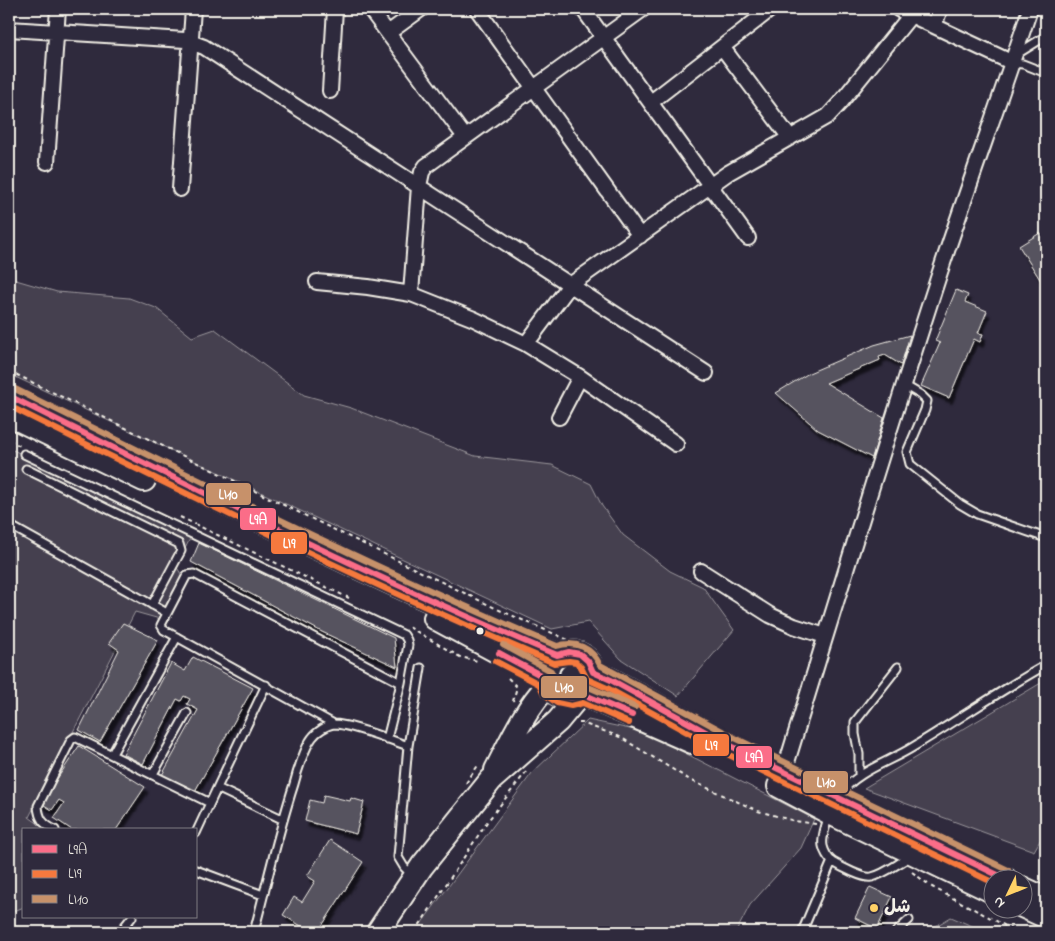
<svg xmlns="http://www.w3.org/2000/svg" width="1055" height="941" font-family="'Indie Flower','Playpen Sans Arabic',sans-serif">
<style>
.green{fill:#454050;stroke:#9c989c}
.building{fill:#56525f;stroke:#f4f1e8;filter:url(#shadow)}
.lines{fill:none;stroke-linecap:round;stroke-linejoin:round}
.service-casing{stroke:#f4f1e8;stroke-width:11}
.minor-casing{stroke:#f4f1e8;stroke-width:18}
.trunk-casing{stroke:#f4f1e8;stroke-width:26}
.path{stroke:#f4f1e8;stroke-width:2;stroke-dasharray:4 4;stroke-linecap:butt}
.service{stroke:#2f2a3d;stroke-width:7}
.minor{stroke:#2f2a3d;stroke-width:14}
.trunk{stroke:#2f2a3d;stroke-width:22}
.bus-1-casing{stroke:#2f2a3d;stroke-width:10}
.bus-2-casing{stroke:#2f2a3d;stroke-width:10}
.bus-3-casing{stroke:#2f2a3d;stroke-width:10}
.bus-1{stroke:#fb6d88;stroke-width:6}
.bus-2{stroke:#f6793e;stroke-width:6}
.bus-3{stroke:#c7916a;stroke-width:6}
.bus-dot{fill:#f4f1e8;stroke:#2f2a3d;stroke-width:2}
.poi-dot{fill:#ffd166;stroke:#2f2a3d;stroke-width:2}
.labels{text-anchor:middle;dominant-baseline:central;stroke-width:4;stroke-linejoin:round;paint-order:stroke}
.poi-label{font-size:18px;font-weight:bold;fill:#f4f1e8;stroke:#2f2a3d;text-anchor:start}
.line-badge{stroke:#2f2a3d;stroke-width:2}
.badge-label{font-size:14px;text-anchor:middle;font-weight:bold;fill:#fff}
</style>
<defs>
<filter id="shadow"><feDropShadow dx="3" dy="5.5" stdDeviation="1" flood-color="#0009"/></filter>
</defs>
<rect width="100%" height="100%" fill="#2f2a3d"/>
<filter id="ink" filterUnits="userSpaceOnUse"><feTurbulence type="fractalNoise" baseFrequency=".02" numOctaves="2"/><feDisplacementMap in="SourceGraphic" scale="10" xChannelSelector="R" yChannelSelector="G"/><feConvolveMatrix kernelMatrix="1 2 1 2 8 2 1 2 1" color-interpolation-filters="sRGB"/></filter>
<g filter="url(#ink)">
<path class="green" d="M9 278 57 292 129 298 156 308 192 337 215 329 304 395 351 408 475 456 552 465 591 484 602 506 623 535 670 571 703 587 734 630 678 696 621 659 588 622 552 629 9 374Z
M13 450 193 533 176 566 186 582 167 621 135 612 29 817 47 830H24V907L9 913V459Z
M1046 680V830L1034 851 864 788Z
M588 720 644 732 814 819 801 848 750 905 736 932H415L532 773Z
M951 917 986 932H926Z"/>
<path class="building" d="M1040 233 1046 242V289L1019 246Z
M956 290 968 295 965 302 987 311 978 333 983 334 980 342 974 339 949 398 921 386 940 343 935 341Z
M910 335 901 365 885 355 879 357 880 360 826 383 884 418 872 458 818 430 776 393 809 373 874 345Z
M199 543 394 638 397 667 322 632 191 562Z
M123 623 158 640 100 742 79 730 119 650 109 643Z
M193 657 253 688 195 791 162 775 198 710 187 704 190 699 184 696 181 701 177 699 143 764 123 754 171 663 185 671Z
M79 746 145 787 116 830H72L54 818 64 803 59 800 52 810 41 803Z
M324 795 350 801 351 798 364 802 356 834 305 821 310 800 322 803Z
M330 840 363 862 318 932H311L283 915 294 897 302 902 315 881 307 876Z
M870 887 892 897 877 929 855 918Z"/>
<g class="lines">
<defs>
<path id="service" d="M1017 54 1046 36
M1013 63 1023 64 1046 73
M904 385 921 395 927 401 925 410 907 452 910 464 960 504 977 514 1046 538
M24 454 404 635 407 640 408 645 401 683
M26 469 179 544 181 551 152 605
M9 525 167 613
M266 685 217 788 282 819
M334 724 164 630 161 625 187 575 194 574 401 683 387 739
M112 754 177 637
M153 774 187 713
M859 776V754L855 734V722L898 667
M840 794C857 771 889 762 913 747 958 720 1001 690 1046 665
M828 815C827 825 821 836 823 846 824 851 828 859 833 862 841 867 864 879 872 877 885 874 898 863 910 857
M55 830C43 824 39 819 38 806L71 740 75 737 210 803
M196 833 217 788
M196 870 263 895
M413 876 404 867 398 857 408 746 421 668
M120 932 132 917
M254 932C267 883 278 833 294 784 297 772 305 747 312 738 316 732 327 725 334 724 351 724 391 740 408 746
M802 932 832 861
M896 932 909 920"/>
<path id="minor" d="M370 9 465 137
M477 9 640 236
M583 9 748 238
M898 9 1013 63
M934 26 940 9
M9 29 185 40 204 47 706 373
M388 33 421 9
M722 47 790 138
M330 91 335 9
M651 102 771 9
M47 162 58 9
M180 189 193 9
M317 282 368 287 411 294 474 319 526 344 580 377 676 444
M411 294 419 186 422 172 426 166 643 9
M526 344 570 285 728 173 828 116 840 103 911 15
M559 417 580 377
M701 571 770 615 794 626 825 636
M784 772C835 605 886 438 940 272 969 184 1001 97 1030 9"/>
<path id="trunk" d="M9 396C190 485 370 579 557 655
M9 415 144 480
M435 618 546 678
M547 675a23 23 0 1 1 46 0a23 23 0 1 1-46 0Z
M593 672 611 680 731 746 1004 878
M583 694 692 742
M496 770C511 741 525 709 548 685
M779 786 828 812 992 891
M1022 888 1046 899
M1022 906 1046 917
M378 932 422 866 491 780 558 721 578 697"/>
</defs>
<use href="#service" class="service-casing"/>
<use href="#minor" class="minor-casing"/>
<use href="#trunk" class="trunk-casing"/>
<path class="path" d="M9 371 497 609 580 645 599 655
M9 440 20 446
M180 517 349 598
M409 627 460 657 478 661
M508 678 517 687 513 701
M579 723H582L620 737 690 780 758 811 795 821 816 824
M466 783 479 764
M912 872 932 887 1017 932
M415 932 487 822 526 772"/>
<use href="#service" class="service"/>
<use href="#minor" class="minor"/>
<use href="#trunk" class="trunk"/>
<defs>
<path id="bus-1" d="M9 396C190 486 370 577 557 655L569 652 580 654 588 661 593 672 611 680 731 746 1004 878
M499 653 546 678 551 689 560 695 571 697 583 694 632 715"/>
<path id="bus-2" d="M9 406C189 495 368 585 554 663L569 661 576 662 581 667 587 679 607 688 727 754 992 882
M495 661 539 684 544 694 557 703 571 706 583 703 629 723"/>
<path id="bus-3" d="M13 388C193 477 372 568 557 646 576 640 592 648 600 665L735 738 1008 870
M503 645 551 671 558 683 563 687 571 688 586 686 635 707"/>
</defs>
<use href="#bus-1" class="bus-1-casing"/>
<use href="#bus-2" class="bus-2-casing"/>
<use href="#bus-3" class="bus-3-casing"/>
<use href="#bus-1" class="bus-1"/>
<use href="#bus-2" class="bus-2"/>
<use href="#bus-3" class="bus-3"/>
</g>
</g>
<circle class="bus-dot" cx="480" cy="631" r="4.5"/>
<circle class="poi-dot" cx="874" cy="908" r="5"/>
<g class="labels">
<g class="poi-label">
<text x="884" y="908">شل</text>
</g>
</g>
<g class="line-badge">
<rect x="205" y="482" width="47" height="24" rx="5" fill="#c7916a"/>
<rect x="239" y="507" width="38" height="24" rx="5" fill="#fb6d88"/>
<rect x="270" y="531" width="38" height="24" rx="5" fill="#f6793e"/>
<rect x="540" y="675" width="48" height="24" rx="5" fill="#c7916a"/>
<rect x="692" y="733" width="38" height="24" rx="5" fill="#f6793e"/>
<rect x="735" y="745" width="38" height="24" rx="5" fill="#fb6d88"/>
<rect x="802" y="770" width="47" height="24" rx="5" fill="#c7916a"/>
</g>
<g class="badge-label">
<text x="228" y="499">LI10</text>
<text x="258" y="524">L9A</text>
<text x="289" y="548">LI9</text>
<text x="564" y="692">LI10</text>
<text x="711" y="750">LI9</text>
<text x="754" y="762">L9A</text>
<text x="826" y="787">LI10</text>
</g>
<rect width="1055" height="941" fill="none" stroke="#2f2a3d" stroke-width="30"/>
<rect x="15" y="15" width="1025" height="911" fill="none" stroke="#f4f1e8" stroke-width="2" filter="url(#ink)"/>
<rect x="22" y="828" width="175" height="90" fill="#2f2a3d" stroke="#7e7a81"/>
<rect x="32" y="845" width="25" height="8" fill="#fb6d88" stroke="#7e7a81"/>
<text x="68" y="854" font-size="15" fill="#f4f1e8">L9A</text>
<rect x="32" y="870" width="25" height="8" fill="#f6793e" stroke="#7e7a81"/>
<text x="68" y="878" font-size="15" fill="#f4f1e8">LI9</text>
<rect x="32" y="895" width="25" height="8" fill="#c7916a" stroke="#7e7a81"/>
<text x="68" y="904" font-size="15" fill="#f4f1e8">LI10</text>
<g transform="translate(1008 894) rotate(227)"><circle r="24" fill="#2f2a3d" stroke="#7e7a81"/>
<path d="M0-4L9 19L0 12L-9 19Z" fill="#ffd166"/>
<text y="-8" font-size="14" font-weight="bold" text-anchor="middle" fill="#f4f1e8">N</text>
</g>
</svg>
